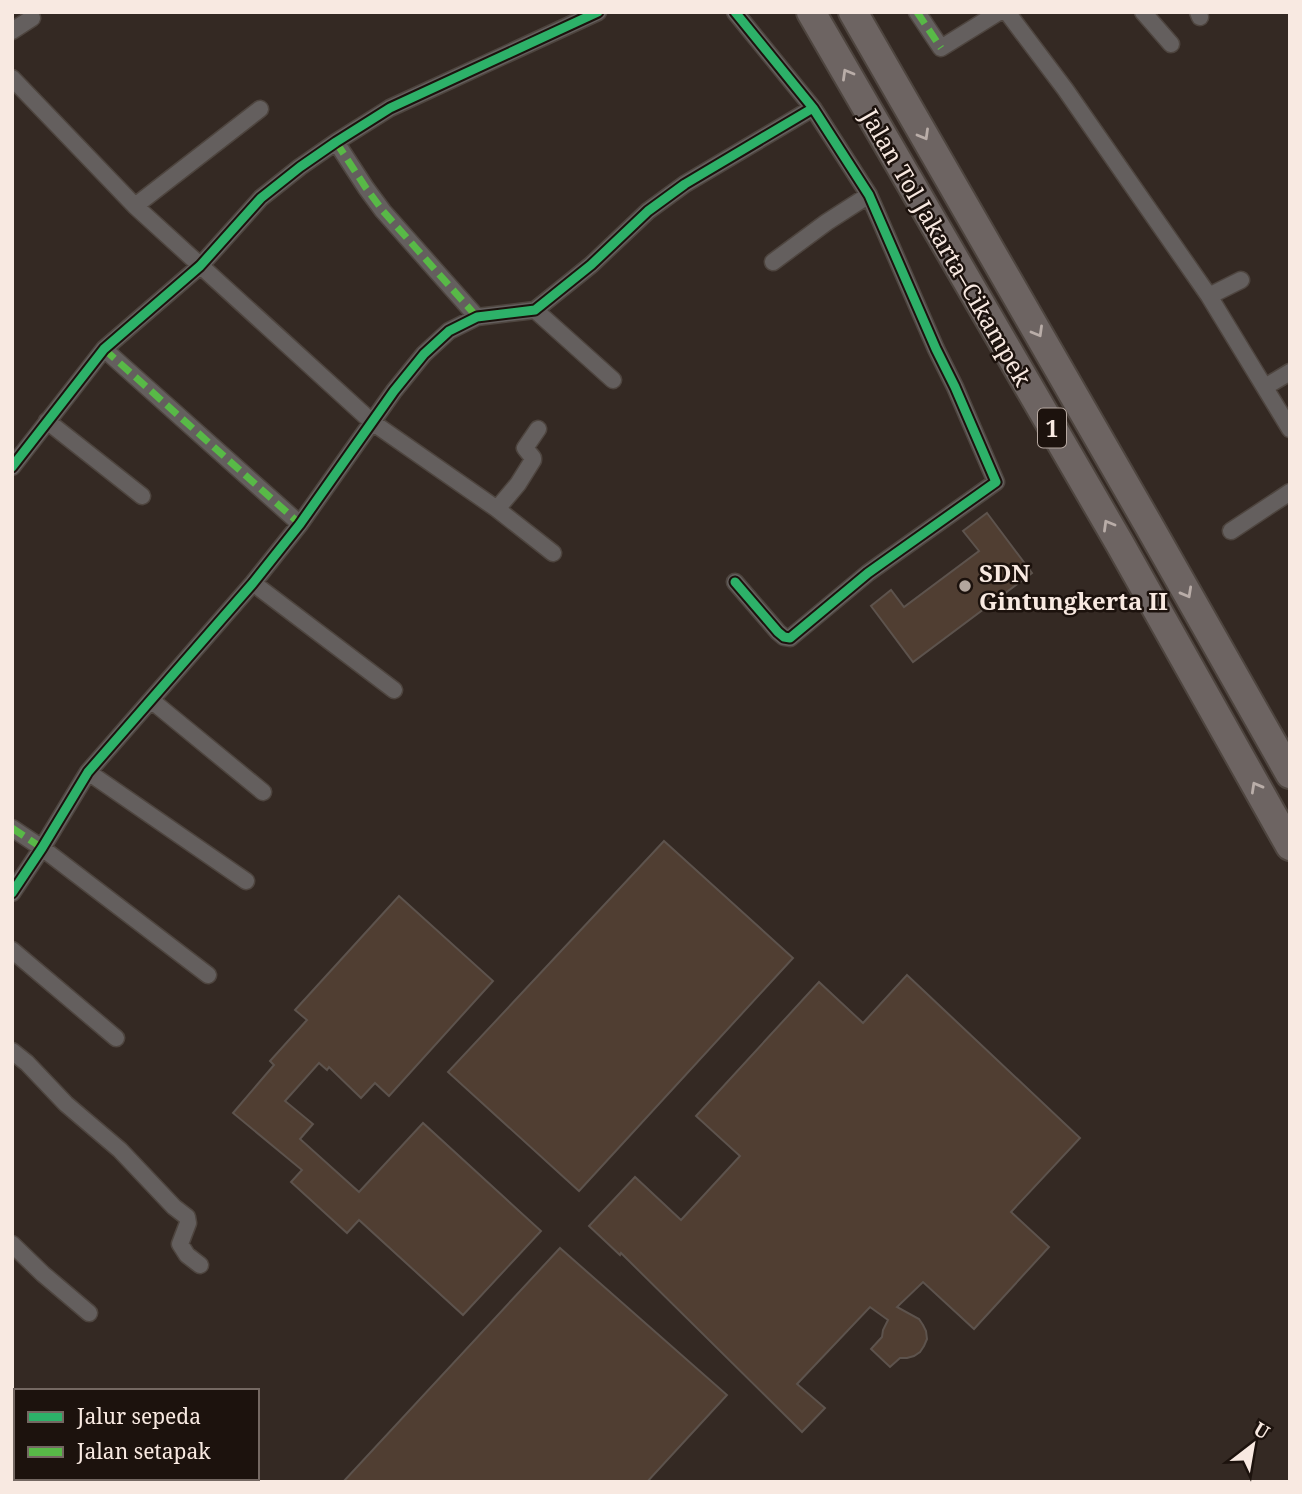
<svg xmlns="http://www.w3.org/2000/svg" width="1302" height="1494" font-family="'Noto Serif',serif">
<style>
.building{fill:#503e32;stroke:#5d534d;stroke-width:2}
.lines{fill:none;stroke-linecap:round;stroke-linejoin:round}
.street-casing{stroke:#4e453f;stroke-width:19}
.highway-casing{stroke:#4e453f;stroke-width:32}
.street{stroke:#645f5e;stroke-width:16}
.highway{stroke:#6d6462;stroke-width:28}
.quiet{stroke:#58b947;stroke-width:7;stroke-dasharray:14 7;stroke-linecap:butt}
.cycleway-casing{stroke:#1c120d;stroke-width:13}
.cycleway{stroke:#2db169;stroke-width:9}
.oneway{stroke:#b9ada8}
.poi-dot{fill:#b3a69e;stroke:#1c120d;stroke-width:2.5}
.labels{text-anchor:middle;dominant-baseline:central;stroke-width:5;stroke-linejoin:round;paint-order:stroke}
.shield{fill:#1c120d;stroke:#b6a8a1;stroke-width:2}
.shield-label{font-size:23px;font-weight:bold;fill:#f8e9e1}
.street-label{font-size:24px;fill:#f8e9e1;stroke:#1c120d}
.poi-label{font-size:24px;font-weight:bold;fill:#f8e9e1;stroke:#1c120d;text-anchor:start}
</style>
<rect width="100%" height="100%" fill="#342923"/>
<path class="building" d="M987 513 1032 573 913 662 871 606 891 590 904 607 979 551 963 531Z
M664 841 793 958 579 1191 448 1072Z
M399 896 493 981 389 1096 375 1083 361 1098 329 1067 327 1070 319 1063 285 1101 313 1124 300 1139 359 1192 423 1123 541 1231 463 1315 359 1220 347 1233 291 1182 302 1170 233 1113 274 1065 270 1061 307 1020 295 1010Z
M907 975 1080 1138 1011 1212 1049 1247 974 1329 923 1282 897 1307 919 1319 923 1325 926 1331 927 1339 924 1346 920 1352 914 1356 907 1358H900L890 1367 871 1349 882 1337 883 1330 888 1320 870 1307 797 1384 825 1408 802 1432 621 1253 620 1255 589 1226 635 1177 681 1220 740 1156 696 1116 819 982 863 1023Z
M560 1248 727 1395 647 1482H343Z"/>
<g class="lines">
<defs>
<path id="street" d="M735 12 813 108 869 195 936 349 955 387 996 482 868 573 790 638 784 637 778 632 735 582
M917 12 941 48 999 12
M1007 12 1065 89 1209 296 1290 429
M1143 12 1171 44
M1198 12 1200 17
M12 31 32 18
M12 78 135 206 372 422 497 509 553 553
M336 142 366 188 383 211 477 317
M135 206 260 109
M773 262 827 222 869 195
M1209 296 1241 280
M535 310 613 380
M104 349 300 524
M1265 387 1290 372
M47 421 142 496
M12 467 104 349 200 266 261 198 300 167 336 142 390 108 598 12
M497 509 518 484 533 460V458L525 448 538 429
M1231 531 1290 492
M253 583 394 690
M151 700 263 792
M88 772 246 881
M12 828 42 848 208 975
M12 893 42 848 88 772 253 583 300 524 394 391 424 354 449 331 477 317 535 310 591 265 648 211 685 184 813 108
M12 950 116 1038
M12 1051 27 1063 66 1104 120 1150 174 1207 187 1217 188 1223 180 1244 187 1255 200 1265
M12 1244 43 1274 89 1313"/>
<path id="highway" d="M811 12 1120 544 1290 846
M853 12 1148 524 1290 774"/>
</defs>
<use href="#street" class="street-casing"/>
<use href="#highway" class="highway-casing"/>
<use href="#street" class="street"/>
<use href="#highway" class="highway"/>
<path class="quiet" d="M917 12 941 48
M336 142 366 188 383 211 477 317
M104 349 300 524
M12 828 42 848"/>
<defs>
<path id="cycleway" d="M735 12 813 108 869 195 936 349 955 387 996 482 868 573 790 638 784 637 778 632 735 582
M12 467 104 349 200 266 261 198 300 167 336 142 390 108 598 12
M12 893 42 848 88 772 253 583 300 524 394 391 424 354 449 331 477 317 535 310 591 265 648 211 685 184 813 108"/>
</defs>
<use href="#cycleway" class="cycleway-casing"/>
<use href="#cycleway" class="cycleway"/>
</g>
<defs><path id="oneway-chevron" d="M-2-3.5L2.5 0L-2 3.5" fill="none" stroke-width="1.6" stroke-linecap="round" stroke-linejoin="round" transform="scale(1.75)"/></defs>
<g class="oneway">
<use href="#oneway-chevron" transform="translate(847 74) rotate(-120)"/>
<use href="#oneway-chevron" transform="translate(924 135) rotate(60)"/>
<use href="#oneway-chevron" transform="translate(1038 332) rotate(60)"/>
<use href="#oneway-chevron" transform="translate(1108 525) rotate(-120)"/>
<use href="#oneway-chevron" transform="translate(1187 593) rotate(61)"/>
<use href="#oneway-chevron" transform="translate(1256 787) rotate(-119)"/>
</g>
<circle class="poi-dot" cx="965" cy="586" r="7"/>
<g class="labels">
<rect class="shield" x="1038" y="408.5" width="28" height="39" rx="5"/>
<g class="shield-label">
<text x="1052" y="428">1</text>
</g>
<g class="street-label">
<text transform="translate(947 247) rotate(60)">Jalan Tol Jakarta–Cikampek</text>
</g>
<g class="poi-label">
<text x="979" y="572">SDN<tspan x="979" dy="28">Gintungkerta II</tspan></text>
</g>
</g>
<rect width="1302" height="1494" fill="none" stroke="#f8e9e1" stroke-width="28"/>
<rect x="14" y="1389" width="245" height="91" fill="#1c120d" stroke="#746862" stroke-width="2"/>
<rect x="28" y="1412" width="35" height="10" fill="#2db169" stroke="#746862" stroke-width="2"/>
<text x="77" y="1424" font-size="21" fill="#f8e9e1">Jalur sepeda</text>
<rect x="28" y="1447" width="35" height="10" fill="#58b947" stroke="#746862" stroke-width="2"/>
<text x="77" y="1459" font-size="21" fill="#f8e9e1">Jalan setapak</text>
<g transform="translate(1253 1445) rotate(31)" stroke="#1c120d" stroke-width="5" paint-order="stroke">
<path d="M0-5L12 26L0 18L-12 26Z" fill="#f8e9e1"/>
<text y="-10" font-size="19" font-weight="bold" text-anchor="middle" fill="#f8e9e1">U</text>
</g>
</svg>
